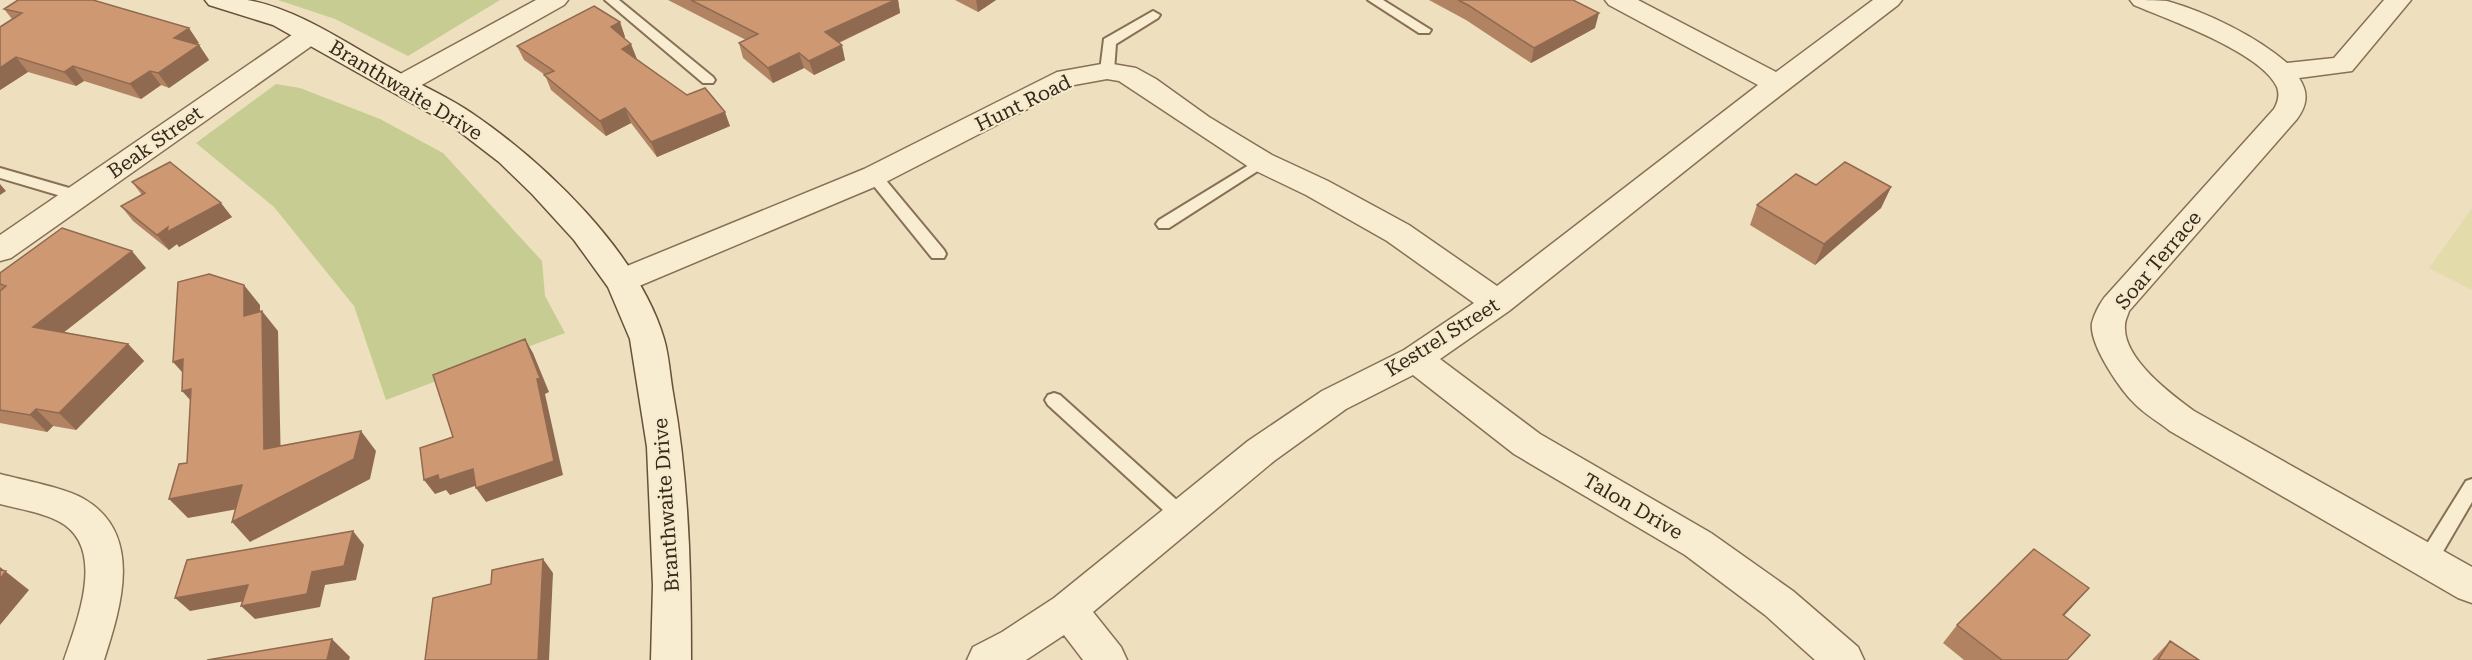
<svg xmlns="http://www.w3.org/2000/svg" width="2472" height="660" font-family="'Roboto Serif',serif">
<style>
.farmland{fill:#e4dbab}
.green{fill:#c6cc92}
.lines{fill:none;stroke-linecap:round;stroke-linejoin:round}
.lane-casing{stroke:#877056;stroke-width:4}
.street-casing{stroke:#877056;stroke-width:3}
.secondary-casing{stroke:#68513a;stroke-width:3}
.lane{fill:#f9edd1;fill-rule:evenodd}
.street{fill:#f9edd1;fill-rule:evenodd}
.secondary{fill:#f9edd1;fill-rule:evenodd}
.wall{fill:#b18363}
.shaded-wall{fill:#906a50}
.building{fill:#ce9873;stroke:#906a50;stroke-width:1.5}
.labels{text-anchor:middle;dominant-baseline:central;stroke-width:4.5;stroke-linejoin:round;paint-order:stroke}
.street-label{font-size:20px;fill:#36281b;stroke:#f6eacd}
</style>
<rect width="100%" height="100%" fill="#eee0be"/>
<path class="farmland" d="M2472 208V290L2429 268Z"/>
<path class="green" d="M278 0H500L408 56 335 19Z
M276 84 300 88 380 119 443 153 542 261 545 296 565 333 386 400 354 306 274 207 196 143Z"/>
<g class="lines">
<defs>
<path id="lane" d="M605 0H619L713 77 715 80 713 83H703Z
M1368 0H1383L1431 30 1429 33H1419Z
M1153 11 1160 15 1158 18 1116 44 1114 71 1107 75 1102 74 1100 71 1104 39Z
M1262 157 1269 162 1267 165 1169 228H1159L1156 224 1159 220Z
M0 168 83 192 86 196 78 201 0 178Z
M874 171 879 172 944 250 946 254 944 258H932L869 180 867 176Z
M1054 393 1060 395 1189 511 1191 516 1189 521 1182 524 1175 521 1048 405 1045 400 1048 395Z
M2472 479V502L2434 567 2427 569 2420 567 2418 561 2420 555 2466 481Z"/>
<path id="street" d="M536 0H568L564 5 411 91 401 94 391 91 387 85 391 79Z
M1605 0H1638L1776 72 1873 0H1902L1898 5 1759 112 1509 311 1440 359 1540 434 1711 533 1793 591 1858 647 1864 660H1815L1765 615 1685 555 1514 454 1413 375 1346 409 1274 461 1093 612 1121 647 1127 660H1083L1064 635 1026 660H967L973 647 1002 632 1054 598 1248 441 1322 391 1404 350 1474 303 1387 241 1306 195 1252 169 1119 81 1107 79 1074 85 884 183 632 289 621 292 610 289 605 281 610 273 864 169 1057 72 1107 63 1136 68 1156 79 1209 117 1272 155 1328 181 1409 225 1497 286 1758 85 1609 5Z
M2130 0C2142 0 2156 0 2167 1 2206 12 2256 36 2287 63L2334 58 2384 0H2411L2352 71 2299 78C2309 93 2307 105 2297 119L2129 311C2128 315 2125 320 2125 325 2122 358 2171 394 2194 411L2472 567V603L2458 598 2170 431C2159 422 2146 415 2136 405 2121 391 2089 345 2092 323 2094 315 2099 305 2104 298L2274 109C2278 102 2280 95 2277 87 2261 52 2169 20 2134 5Z
M311 26 320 28 324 34 320 40 11 258 0 261V235L302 28Z
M0 474C22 480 66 488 84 499 144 534 121 607 104 660H64C77 621 108 546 58 521 41 512 18 509 0 504Z"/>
<path id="secondary" d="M205 0C218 0 234 0 247 0 300 9 353 48 400 73 424 87 450 98 473 114 545 163 639 253 664 339 669 356 670 376 673 393 689 481 691 571 691 660H651L653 585 647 447 630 339 608 287 574 240 532 194 499 162 451 125 273 25 209 5Z"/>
</defs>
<use href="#lane" class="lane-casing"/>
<use href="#street" class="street-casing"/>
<use href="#secondary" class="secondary-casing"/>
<use href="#lane" class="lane"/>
<use href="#street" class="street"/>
<use href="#secondary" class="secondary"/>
</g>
<path class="wall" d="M668 0H898L900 13 839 43 845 60 814 75 804 68 773 83 743 58 739 43 746 40Z
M955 0H996L978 12Z
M1429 0H1573L1595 28 1531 63 1466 20Z
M4 9 199 43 196 44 199 45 209 60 169 88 161 85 141 99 84 81 76 86 28 72 0 90 12 19Z
M620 22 625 37 624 38 637 59 730 126 657 157 631 123 606 136 551 90 545 75 524 60 517 46Z
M132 182 232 217 179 247 177 244 169 250 133 221 121 206 142 195Z
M1891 187 1881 208 1815 265 1750 225 1757 205Z
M146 268 64 332 128 344 144 361 76 430 53 426 47 432 0 423V273Z
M2072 607 2064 616 2067 660H1964L1943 643 1957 625Z
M2170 641 2199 660H2152Z"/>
<path class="shaded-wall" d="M895 0H898L900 13 829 47 825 32Z
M976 0H996L978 12Z
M1599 13 1595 28 1531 63 1534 48Z
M620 22 625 37 617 42 611 27Z
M189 28 199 43 184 52 174 38Z
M631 44 637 59 622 49Z
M199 45 209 60 169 88 158 73Z
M842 45 845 60 814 75 809 61Z
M799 53 804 68 773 83 768 68Z
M16 57 28 72 0 90V68Z
M73 66 84 81 76 86 64 72Z
M150 71 161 85 141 99 130 84Z
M625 108 631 123 606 136 600 121Z
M725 112 730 126 657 157 651 142Z
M0 184 6 191 0 195Z
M1891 187 1881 208 1815 265 1824 244Z
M221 203 232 217 179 247 177 244 169 250 157 235 168 227Z
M132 251 146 268 49 344 33 327Z
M244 285 260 305V336L244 316Z
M262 311 278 331 281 468 264 449Z
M525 339 533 353 549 392 545 394 563 475 486 502 476 488Z
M128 344 144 361 76 430 59 413Z
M183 359 191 382 173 362Z
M191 389 200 411 182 391Z
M36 409 53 426 47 432 30 415Z
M361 431 376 451 370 479 250 542 232 522Z
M473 469 483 483 450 495 446 490 435 494 424 480 438 475Z
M242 485 260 505 188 518 169 499Z
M353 531 364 545 356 580 325 585 320 607 255 619 241 606 312 572Z
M543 559 553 573 549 660H538Z
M0 567 29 590 0 625Z
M248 585 261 598 190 611 175 598Z
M2089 588 2072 607 2047 633 2063 615Z
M332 639 350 657 349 660H327Z"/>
<path class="building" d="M18 0H93L189 28 174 38 199 45 158 73 150 71 130 84 73 66 64 72 16 57 0 68V27L22 13 4 9Z
M691 0H895L825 32 842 45 809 61 799 53 768 68 739 43 758 34Z
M1458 0H1573L1599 13 1534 48 1468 5Z
M594 6 620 22 611 27 631 44 622 49 687 95 705 88 725 112 651 142 625 108 600 121 544 75 554 71 517 46Z
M170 162 221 203 167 232 168 227 157 235 121 206 145 193 132 182Z
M1845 162 1891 187 1824 244 1757 205 1796 174 1816 185Z
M62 228 132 251 33 327 128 344 59 413 36 409 30 415 0 410V291L6 286 0 284V273Z
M209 274 244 285V316L262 311 264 449 361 431 354 459 232 522 242 485 169 499 179 464 187 463 191 389 182 391 183 359 173 362 178 282Z
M525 339 540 378 537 379 554 461 476 488 473 469 439 480 438 475 424 480 420 448 453 437 433 375Z
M353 531 344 566 312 572 307 594 241 606 248 585 175 598 187 560Z
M2034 549 2089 588 2063 615 2090 635 2067 660H2002L1957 625Z
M543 559 538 660H425L433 598 491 584 492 570Z
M0 570 6 571 0 579Z
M332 639 327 660H207Z
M2170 641 2199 660H2158Z"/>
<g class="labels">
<g class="street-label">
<text transform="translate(406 90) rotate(31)">Branthwaite Drive</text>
<text transform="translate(1023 103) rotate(-26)">Hunt Road</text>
<text transform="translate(155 142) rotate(-35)">Beak Street</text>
<text transform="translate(2158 260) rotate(-50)">Soar Terrace</text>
<text transform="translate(1442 337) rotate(-32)">Kestrel Street</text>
<text transform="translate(666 505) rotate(-94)">Branthwaite Drive</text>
<text transform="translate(1633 506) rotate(30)">Talon Drive</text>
</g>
</g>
</svg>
